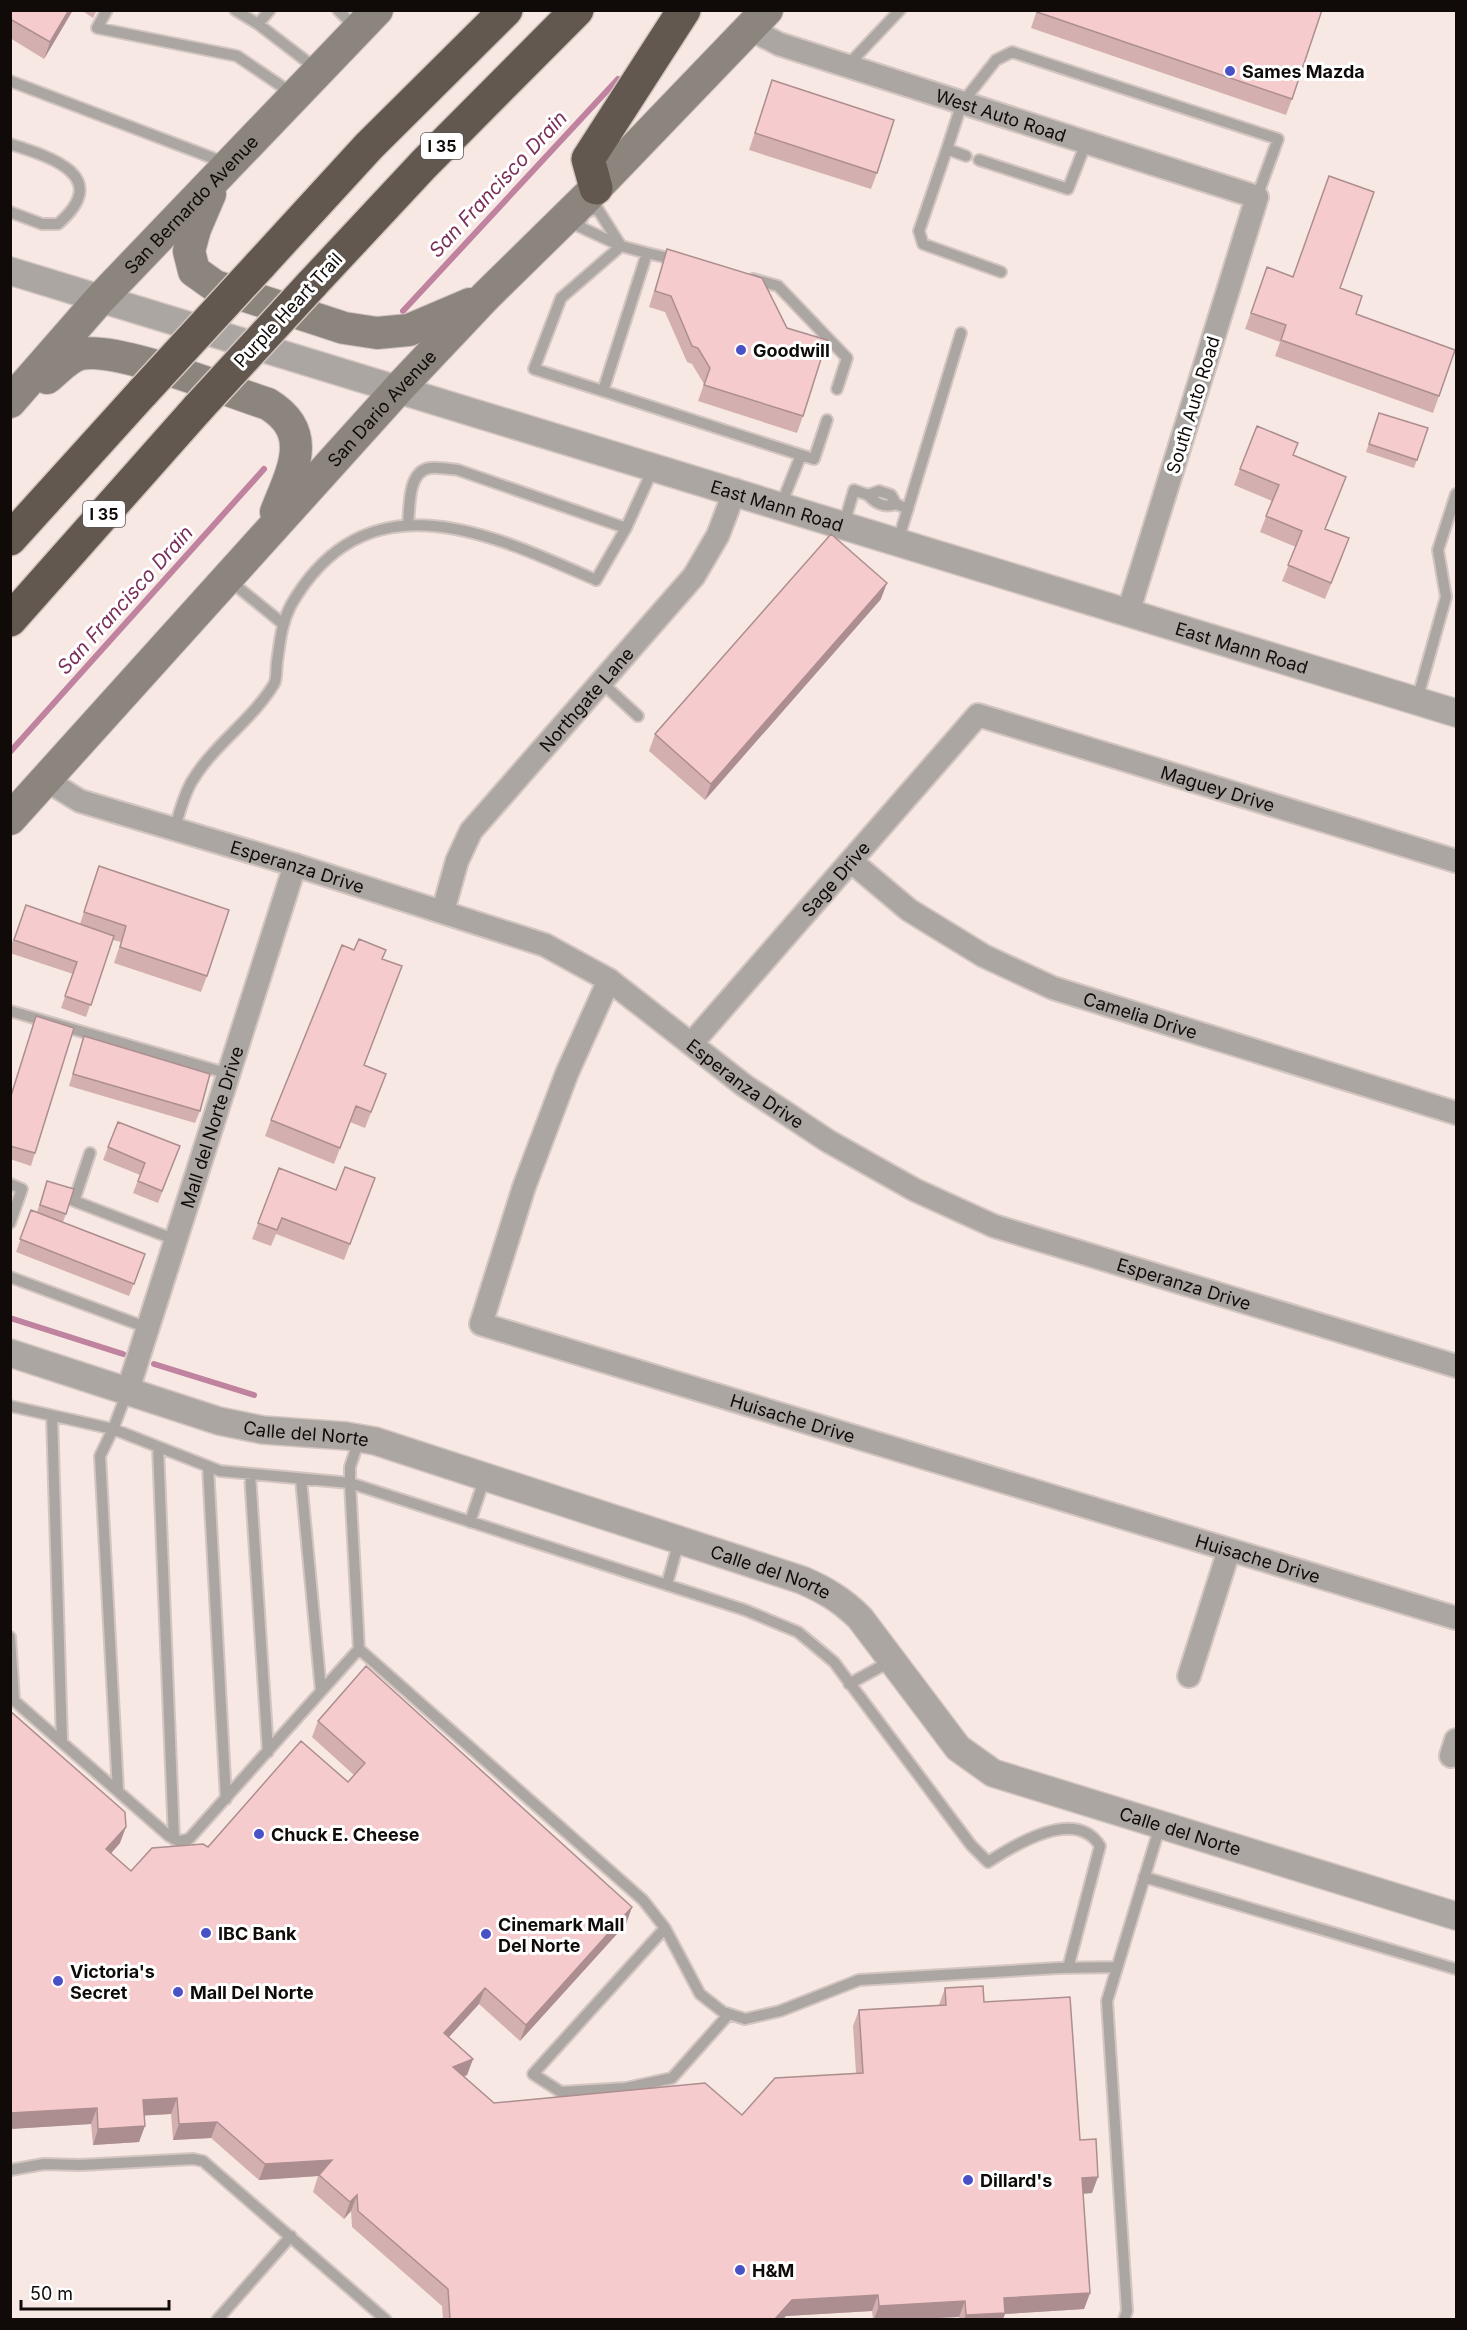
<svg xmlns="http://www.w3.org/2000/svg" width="1467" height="2330" font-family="Inter,sans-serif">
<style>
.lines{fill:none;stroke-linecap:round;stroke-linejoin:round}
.stream{stroke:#bf83a0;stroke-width:6}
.service-casing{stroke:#d3c5c0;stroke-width:14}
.minor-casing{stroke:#d3c5c0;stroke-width:26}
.tertiary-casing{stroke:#d3c5c0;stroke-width:30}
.secondary-casing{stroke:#d3c5c0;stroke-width:34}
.motorway-casing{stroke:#d3c5c0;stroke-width:36}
.service{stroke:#aba6a2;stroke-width:10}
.minor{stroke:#aba6a2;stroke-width:22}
.tertiary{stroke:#aba6a2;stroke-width:27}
.secondary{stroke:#8c857e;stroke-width:32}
.motorway{stroke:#62584f;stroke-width:33}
.motorway-bridge-casing{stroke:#d3c5c0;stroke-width:36;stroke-linecap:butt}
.motorway-bridge{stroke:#62584f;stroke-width:33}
.wall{fill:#d4afb0}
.shaded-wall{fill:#ac8e90}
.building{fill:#f6cbcd;stroke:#ac8e90;stroke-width:1.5}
.poi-dot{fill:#4851c6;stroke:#fff;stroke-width:2}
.labels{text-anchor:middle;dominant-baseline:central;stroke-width:6;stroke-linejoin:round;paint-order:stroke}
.shield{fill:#fff;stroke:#585453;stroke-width:1.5}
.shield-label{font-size:16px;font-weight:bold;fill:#100b09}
.poi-label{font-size:18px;font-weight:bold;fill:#100b09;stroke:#fff;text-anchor:start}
.street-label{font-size:18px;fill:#100b09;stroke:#fff}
.water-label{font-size:20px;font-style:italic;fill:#7a3058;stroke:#fff}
</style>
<rect width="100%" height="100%" fill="#f8e8e3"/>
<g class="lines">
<path class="stream" d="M403 311 618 79
M10 752 264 469
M10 1318 123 1354
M154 1364 254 1395"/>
<defs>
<path id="service" d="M107 10 97 28 237 56 293 94
M235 10 258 24 318 70
M338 10 356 28
M258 24 270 10
M847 66 900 10
M10 81 226 163
M10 144C51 157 113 176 58 224H42L10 212
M947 149 919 231 923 244 1001 272
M966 156 947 149 962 103 996 60 1012 52 1278 139 1257 197
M979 160 1068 189 1086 143
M621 246 597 208 585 213 578 226 621 246 647 253 603 391 801 455 781 505
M647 253 677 260
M753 279 778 286 847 358 837 389
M603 391 534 369 561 298 621 246
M801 455 814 459 827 420
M896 504C884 508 876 504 868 495L879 491 891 495 896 504 908 509
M844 524 854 490 868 495
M408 525C410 508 407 471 430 468 439 467 450 469 458 470L626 528
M898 541 961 333
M229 580 282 623
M601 682 638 716
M1417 700 1446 597 1438 550 1456 494
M174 829C180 813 184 792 194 778 215 744 253 719 274 684 277 679 276 669 277 662 280 642 281 624 291 605 366 474 489 533 596 580L626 528 653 469
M10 1011 229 1074
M90 1153 74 1201 176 1240
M10 1184 22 1189 10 1223
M10 1277 148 1328
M10 1406 113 1429 128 1390
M52 1416 62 1742
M158 1447 174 1839
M208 1466 226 1799
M250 1474 268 1752
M301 1479 321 1691
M470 1522 485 1477
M667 1584 679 1541
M10 1637 14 1700
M359 1649 643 1900 665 1928 700 1994 723 2012 745 2019 780 2011 859 1980 1058 1968 1116 1967
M849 1684 891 1661
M10 1697 169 1836 179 1841 189 1839 359 1649 350 1483V1467L359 1440
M118 1791 100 1456 113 1429 220 1471 350 1483 745 1610 798 1632 834 1662 971 1845 988 1862C1016 1844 1076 1807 1100 1846L1068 1968
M1144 1877 1456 1969
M665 1928 533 2074 561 2092 626 2088 672 2078 729 2014
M10 2170 44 2164 80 2165 193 2159 203 2161 386 2320
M217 2320 291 2236
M1124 2320 1127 2311 1107 2001 1160 1826"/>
<g id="minor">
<path id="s1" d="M748 28 779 44 1257 197 1128 613"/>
<path id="s2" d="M46 780 80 801 295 865 545 945 609 980 745 1086 828 1141 915 1190 994 1226 1456 1366"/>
<path id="s3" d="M852 862 909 910 984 956 1053 988 1456 1113"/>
<path id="s4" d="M443 911 457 861 471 831 694 576 718 535 735 490"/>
<path id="s5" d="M609 980 567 1073 524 1187 481 1324 1456 1618"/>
<path id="s6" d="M692 1043 978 715 1456 861"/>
<path id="s7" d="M128 1390 295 865"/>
<path d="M1189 1676 1229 1550"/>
<path d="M1451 1756 1456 1740"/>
</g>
<g id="tertiary">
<path id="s8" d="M10 271 1456 713"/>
<path id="s9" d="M10 1353 219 1421 263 1430 346 1436 375 1441 802 1580C825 1590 842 1600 860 1618L958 1748 993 1773 1456 1916"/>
</g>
<g id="secondary">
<path d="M210 194 195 229 189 251 194 271 215 286 344 328 377 333 409 330 470 304"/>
<path d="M47 378C57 370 68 357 81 354 117 346 227 391 268 404 315 433 292 471 276 512"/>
<path id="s10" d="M10 402 99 300 377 10"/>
<path id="s11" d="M10 819 399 388 485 297 596 188 767 10"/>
</g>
<path id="motorway" d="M596 188 588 159 684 10
M259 266 369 146 506 10
M311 285 424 164 577 10
M10 539 143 392
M10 620 198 408"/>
</defs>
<use href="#service" class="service-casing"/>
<use href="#minor" class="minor-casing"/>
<use href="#tertiary" class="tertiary-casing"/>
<use href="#secondary" class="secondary-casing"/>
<use href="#motorway" class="motorway-casing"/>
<use href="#service" class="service"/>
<use href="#minor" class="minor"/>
<use href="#tertiary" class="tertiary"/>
<use href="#secondary" class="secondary"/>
<use href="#motorway" class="motorway"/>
<defs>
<path id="motorway-bridge" d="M143 392 259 266
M198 408 311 285"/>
</defs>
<use href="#motorway-bridge" class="motorway-bridge-casing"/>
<use href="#motorway-bridge" class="motorway-bridge"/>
</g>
<path class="wall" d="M10 10H73L44 59 10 38Z
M81 10H97L93 18Z
M1037 10 1292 99 1286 115 1031 28Z
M772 80 877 173 871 189 749 150Z
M667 249 803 416 797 433 698 401 704 384 692 364 687 362 665 312 649 307 662 265Z
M1267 267 1293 277 1340 288 1356 314 1455 350 1433 413 1275 356 1280 342 1245 329Z
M1379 413 1428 428 1414 468 1366 452Z
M1293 456 1346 477 1325 529 1343 555 1325 599 1282 581 1296 547 1260 532 1272 501 1234 485 1240 469Z
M881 599 705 800 649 751 655 734Z
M99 866 207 976 201 992 114 963 121 942 113 940 86 1017 61 1008 73 974 10 953V948L26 905 80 924Z
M354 950 383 959 364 1065 380 1090 365 1128 350 1122 334 1164 265 1136 271 1120Z
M36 1016 35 1153 31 1166 10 1159V1096Z
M84 1036 200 1111 195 1123 69 1086Z
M180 1146 158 1203 133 1193 140 1175 103 1160 108 1147Z
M279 1168 336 1190 375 1178 344 1260 276 1234 271 1246 252 1239Z
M47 1181 66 1214 63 1222 55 1219 145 1254 129 1296 16 1252 31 1210 37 1212Z
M10 1711 120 1843 111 1853 131 1871 208 1847 348 1782 354 1775 312 1737 318 1721 632 1907 626 1924 520 2041 479 2004 449 2037 473 2059 467 2075 464 2076 494 2103 742 2115 856 2073 853 2026 859 2010 939 2005 945 1988 984 2002 1080 2140 1092 2193 1083 2194 1090 2293 1084 2309 1005 2314 1003 2319H959V2317L914 2319H873L872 2311 786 2316 783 2319H443L442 2306 352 2227 351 2211 344 2219 313 2192 318 2176 259 2180 211 2138 173 2140 171 2114 144 2115 139 2142 93 2145 91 2124 10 2129Z"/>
<path class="shaded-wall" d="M69 10H73L44 59 50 42Z
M887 583 881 599 705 800 711 784Z
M126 1827 120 1843 101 1865 106 1849Z
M632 1907 626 1924 520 2041 526 2025Z
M485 1988 479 2004 438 2049 444 2033Z
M473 2059 467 2075 447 2083 453 2067Z
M177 2098 171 2114 137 2116 143 2100Z
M97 2108 91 2124 10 2129V2113Z
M217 2122 211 2138 173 2140 179 2124Z
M145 2126 139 2142 93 2145 98 2129Z
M332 2160 318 2176 259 2180 265 2164Z
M1098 2177 1092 2193 1076 2194 1082 2178Z
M357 2195 351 2211 344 2219 350 2202Z
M1090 2293 1084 2309 1005 2314 1003 2319H964L966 2315 1004 2298Z
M878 2295 872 2311 786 2316 783 2319H775L792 2300Z
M965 2301 959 2317 914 2319H874L879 2306Z"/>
<path class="building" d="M10 10H69L50 42 10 19Z
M1038 10H1322L1292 99 1037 12Z
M772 80 894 120 877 173 755 133Z
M1329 176 1374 192 1340 288 1362 296 1356 314 1455 350 1439 396 1281 340 1286 325 1251 313 1267 267 1293 277Z
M667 249 762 278 787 328 827 340 803 416 704 385 710 368 698 348 692 346 671 296 655 291Z
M1379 413 1428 428 1417 460 1369 444Z
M1257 426 1298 443 1293 455 1346 477 1325 529 1349 538 1331 583 1288 565 1302 531 1266 516 1279 485 1240 469Z
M831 534 887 583 711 784 655 734Z
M99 866 229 910 207 976 120 947 126 926 84 912Z
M26 905 114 936 91 1005 65 996 77 962 14 940Z
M359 939 386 950 382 959 402 966 364 1065 386 1074 371 1112 356 1106 340 1148 271 1120 342 945 354 950Z
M36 1016 74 1028 35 1153 10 1146V1099Z
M84 1036 210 1074 200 1111 73 1074Z
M118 1122 180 1146 162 1191 138 1181 145 1163 108 1147Z
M345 1167 375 1178 350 1244 282 1218 277 1230 258 1223 279 1168 336 1190Z
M47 1181 74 1189 66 1214 40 1205Z
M31 1210 145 1254 134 1284 20 1239Z
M366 1666 632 1907 526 2025 485 1988 444 2033 473 2059 453 2067 494 2103 705 2083 742 2115 775 2078 863 2073 859 2010 946 2005 945 1988 983 1986 984 2002 1070 1997 1080 2140 1096 2139 1098 2177 1082 2178 1090 2293 1004 2298 1005 2313 966 2315 965 2301 879 2306 878 2295 792 2300 775 2319H450L448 2289 358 2211 357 2195 350 2202 319 2175 332 2160 265 2164 217 2122 179 2124 177 2098 143 2100 145 2126 98 2129 97 2108 10 2113V1711L125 1812 126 1827 106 1849 131 1871 152 1848 203 1844 208 1847 301 1741 348 1782 365 1763 318 1721Z"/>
<g class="poi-dot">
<circle cx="1230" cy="71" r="6"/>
<circle cx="741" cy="350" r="6"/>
<circle cx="259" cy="1834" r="6"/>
<circle cx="206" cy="1933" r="6"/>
<circle cx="486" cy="1934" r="6"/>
<circle cx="58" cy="1981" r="6"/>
<circle cx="178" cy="1992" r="6"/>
<circle cx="968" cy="2180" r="6"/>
<circle cx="740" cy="2270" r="6"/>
</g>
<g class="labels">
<g class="shield">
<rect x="421" y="133" width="42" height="26" rx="4.5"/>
<rect x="83" y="501" width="42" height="26" rx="4.5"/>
</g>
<g class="shield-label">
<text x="442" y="146">I 35</text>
<text x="104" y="514">I 35</text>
</g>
<g class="poi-label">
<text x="1242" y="71">Sames Mazda</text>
<text x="753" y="350">Goodwill</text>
<text x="271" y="1834">Chuck E. Cheese</text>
<text x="498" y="1924">Cinemark Mall<tspan x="498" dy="21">Del Norte</tspan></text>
<text x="218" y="1933">IBC Bank</text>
<text x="70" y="1971">Victoria's<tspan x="70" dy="21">Secret</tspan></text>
<text x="190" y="1992">Mall Del Norte</text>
<text x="980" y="2180">Dillard's</text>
<text x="752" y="2270">H&amp;M</text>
</g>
<g class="street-label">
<text stroke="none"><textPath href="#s1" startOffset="268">West Auto Road</textPath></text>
<text stroke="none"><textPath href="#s10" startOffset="268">San Bernardo Avenue</textPath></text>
<text transform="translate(288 310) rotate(-47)">Purple Heart Trail</text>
<text transform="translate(1193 405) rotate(-73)">South Auto Road</text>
<text stroke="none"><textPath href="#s11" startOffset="554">San Dario Avenue</textPath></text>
<text stroke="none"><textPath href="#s8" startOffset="802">East Mann Road</textPath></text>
<text stroke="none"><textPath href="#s8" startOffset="1288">East Mann Road</textPath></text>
<text stroke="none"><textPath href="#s4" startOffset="260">Northgate Lane</textPath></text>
<text stroke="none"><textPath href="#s6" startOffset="686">Maguey Drive</textPath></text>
<text stroke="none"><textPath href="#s2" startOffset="267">Esperanza Drive</textPath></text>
<text stroke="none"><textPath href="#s6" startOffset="218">Sage Drive</textPath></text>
<text stroke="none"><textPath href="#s3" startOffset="330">Camelia Drive</textPath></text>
<text stroke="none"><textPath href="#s2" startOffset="771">Esperanza Drive</textPath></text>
<text stroke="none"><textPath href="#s7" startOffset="276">Mall del Norte Drive</textPath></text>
<text stroke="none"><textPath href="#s2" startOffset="1257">Esperanza Drive</textPath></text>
<text stroke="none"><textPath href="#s5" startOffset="693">Huisache Drive</textPath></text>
<text stroke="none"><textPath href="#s9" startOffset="308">Calle del Norte</textPath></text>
<text stroke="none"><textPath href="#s5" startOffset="1179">Huisache Drive</textPath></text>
<text stroke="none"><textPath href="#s9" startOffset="794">Calle del Norte</textPath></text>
<text stroke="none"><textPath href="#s9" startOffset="1298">Calle del Norte</textPath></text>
</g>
<g class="water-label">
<text transform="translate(498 184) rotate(-47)">San Francisco Drain</text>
<text transform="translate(125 600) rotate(-48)">San Francisco Drain</text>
</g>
</g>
<rect width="1467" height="2330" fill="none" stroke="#100b09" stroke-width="24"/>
<path d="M21 2300v9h148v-9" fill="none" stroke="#100b09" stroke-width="3"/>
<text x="30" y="2300" font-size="18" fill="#100b09" stroke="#ffffff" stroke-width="4.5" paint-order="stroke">50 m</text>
</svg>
